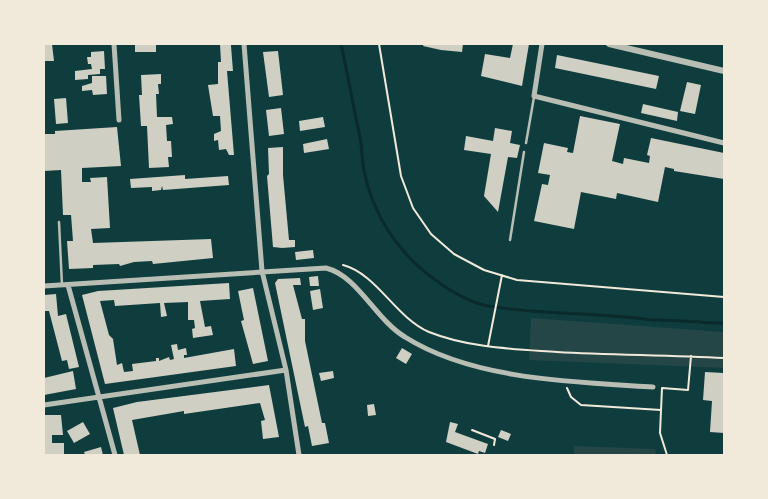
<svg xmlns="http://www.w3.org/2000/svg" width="768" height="499" font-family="'Noto Serif',serif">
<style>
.green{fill:#244646}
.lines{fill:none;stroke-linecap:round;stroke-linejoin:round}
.stream{stroke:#0a2a2b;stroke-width:3}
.building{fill:#cfcfc3}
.path{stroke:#f1e9da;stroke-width:2}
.service{stroke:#b8beb3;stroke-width:2.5}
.minor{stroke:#b8beb3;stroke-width:5}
.tertiary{stroke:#b8beb3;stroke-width:6}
</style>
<rect width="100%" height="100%" fill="#0f3d3e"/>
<path class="green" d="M531 318 724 332V368L529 360Z
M574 446 655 449 656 455H574Z"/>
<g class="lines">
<path class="stream" d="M341 44C348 75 353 106 360 137 362 148 362 160 364 171 373 215 398 253 434 279 450 291 469 302 488 306 542 315 597 312 651 320 676 319 700 323 724 323"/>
</g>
<path class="building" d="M45 44H52L54 61H45Z
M135 44H156V52H135Z
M220 44H231V46L233 71H227L234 155H229L226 149 219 150 218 140 214 141V134L221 131 220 116H213L208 85 218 84V62H221Z
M424 44H463L462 52 441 50 423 46Z
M513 44H529L522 86 481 76 485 54 510 58Z
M104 51 105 69H100V74L88 75V79L75 80V71L92 69 91 64H88L87 57H91V52Z
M278 51 283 95 269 97 263 52Z
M557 55 659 76 656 89 555 68Z
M161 74V84H158L159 94H156L157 117H172L173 124 166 125 167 141H171L172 157H168L169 167 149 168 147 126H141L139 95H142L141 75Z
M92 76H106L107 94 93 95 92 90 82 91V86L92 83Z
M687 82 701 85 695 114 680 111Z
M66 98 68 123 56 124 54 99Z
M643 104 678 112 677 121 641 113Z
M281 108 284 134 269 136 266 110Z
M580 116 620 124 612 161 623 164 624 158 649 163 650 156 647 155 651 138 724 153V179L674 171V169L665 167 658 202 617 193 616 199 581 192 574 229 534 221 542 184 548 185 550 175 538 173 544 143 568 148 567 152 573 153Z
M323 117 325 127 300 131 299 121Z
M117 127 121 166 82 168V182H91L90 178 107 177 110 228 91 229 93 243 211 239 213 258 153 264 152 261 134 262 120 266 119 264 93 265V268L69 269 67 241H73L71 215H63L61 170 44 171V134H55V131Z
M495 128 512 131 510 143 520 145 517 158 508 157 498 212 484 196 491 154 464 150 466 136 493 141Z
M327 139 329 149 304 153 303 144Z
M283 147V175L289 240H295V247L282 248 273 247 267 176 269 174 268 148Z
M185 175V179L228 176 229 185 163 190 162 186 161 190 152 191V187L131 188 130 179Z
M313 250 314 258 296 260 295 252Z
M318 276 319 286H310L309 277Z
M300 278 301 285H293L302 319H305V341L322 423H325L329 443 312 446 308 426 305 427 275 283 278 279Z
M229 283 230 299 200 301 205 327 211 326 213 335 193 338 192 329 195 328 194 320H188V302L164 303 167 316 161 317 160 303 115 306 114 300 100 301 109 335 113 339 117 365 122 363 124 372 133 371 132 364 156 361V358H159V361L169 357 170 360 174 359 171 345 177 344 178 350 186 348 187 355H184V358L234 349 236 366 105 384 82 295 98 291Z
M253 288 268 361 253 364 241 321 244 320 238 291Z
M320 289 323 308 313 310 310 291Z
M56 294 58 316 66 314 79 367 69 369 67 360 62 361 49 311H44V295Z
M402 348 412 354 406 364 396 358Z
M73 371 76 389 44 395V378Z
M333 371 334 378 321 381 319 373Z
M705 372 724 373V433L710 432 712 401 703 400Z
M269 385 279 437 263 439 261 421 265 420 260 403 184 414V411L132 420 140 455H124L113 408 137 402Z
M374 404 376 415 368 416 367 405Z
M44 415H61L63 435H52V443H64V455H44Z
M83 422 90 434 74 443 67 431Z
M450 422 458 424 455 432 488 444 485 453 479 451 478 454 446 442Z
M501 430 511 434 508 441 498 437Z
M101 447 103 455H85L84 452Z"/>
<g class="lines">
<path class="path" d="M379 44 401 176 413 208 431 234 454 254 484 270 517 280 724 297
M343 265C377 274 395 317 429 332 469 348 514 349 557 352 613 355 668 355 724 358
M488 346 502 275
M567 388 571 397 581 405 661 410
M472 430 495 439 494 445
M667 455 660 433 662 388 688 390 691 356"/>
<path class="service" d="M526 143 534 97
M59 222 62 285
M510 240 524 152"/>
<path class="minor" d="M114 44 119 120
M244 44 262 271 286 370 299 455
M542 44 534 96 724 143
M68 285 115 455
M44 286 326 268C358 276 375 319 405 337 473 380 574 382 653 387
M44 405 286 370"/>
<path class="tertiary" d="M609 44 724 71"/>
</g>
<rect width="768" height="499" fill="none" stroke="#f1e9da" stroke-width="90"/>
</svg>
